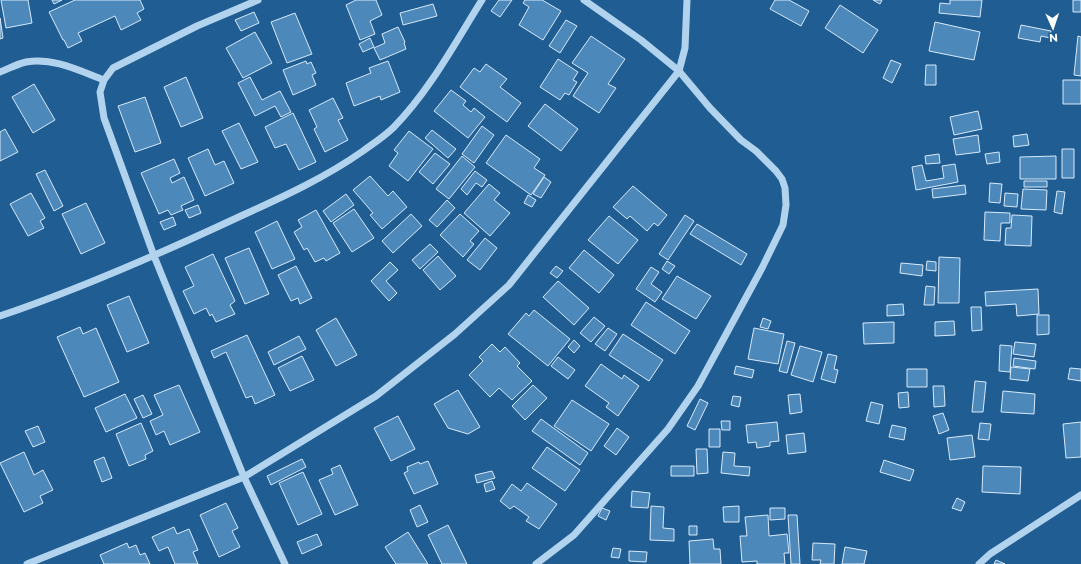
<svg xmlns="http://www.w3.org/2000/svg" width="1081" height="564" font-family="Montserrat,sans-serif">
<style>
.building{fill:#4d88ba;stroke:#d7eafa}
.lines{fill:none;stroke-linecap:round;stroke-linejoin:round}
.minor{stroke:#b2d3ed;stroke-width:7}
</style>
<rect width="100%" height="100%" fill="#205d92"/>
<path class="building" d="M1 0H28L32 23 6 28Z
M52 0H62L54 4Z
M75 0H140L144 9 137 13 141 20 121 30 115 16 78 33 82 41 68 48 64 40H63L49 12Z
M356 0H376L382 15 370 21 375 34 360 40 346 5Z
M499 0H512L500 17 491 11Z
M525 0H542L561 11 543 40 519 25 529 7 523 3Z
M775 0H789L809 11 801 26 770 9Z
M873 0H882L880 4Z
M950 0H982L980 17 939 13 940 3 950 4Z
M1073 0H1081V12H1073Z
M433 4 437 16 403 25 400 13Z
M840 5 878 30 863 53 825 28Z
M254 12 259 23 241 31 235 20Z
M295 13 312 54 287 63 271 22Z
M0 18 3 38 0 39Z
M566 20 577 26 560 53 549 46Z
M935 22 980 32 974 60 929 51Z
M1021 25 1051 31 1050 38 1041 36 1040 42 1018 38Z
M398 27 405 42 404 43 406 49 380 60 374 48 385 43 382 34Z
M255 32 272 63 243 78 226 48Z
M591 36 625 59 608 84 616 88 599 113 573 96 588 73 572 63Z
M1078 36 1081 37V76L1074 75Z
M370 38 374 47 363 52 359 44Z
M558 59 578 72 573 80 577 82 569 95 565 93 560 100 540 87Z
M891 60 901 64 892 83 883 78Z
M306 61 307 64 311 62 316 73 312 75 316 85 293 95 283 70Z
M388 61 400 92 381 100 380 96 354 106 346 83 371 73 369 68Z
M486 64 507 79 500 87 521 103 507 122 460 87 474 68 480 72Z
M926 65H936V85H925Z
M186 77 203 118 181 127 164 87Z
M250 77 262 100 280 91 291 112 281 117 275 106 255 116 238 83Z
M1063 80H1081V104H1063Z
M34 84 55 120 33 133 12 97Z
M451 90 466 101 463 105 471 112 474 108 485 117 468 138 434 111Z
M145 97 161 143 135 152 118 106Z
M333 98 343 118 338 120 348 140 325 152 314 129 317 127 309 110Z
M545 104 578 129 561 151 528 126Z
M978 111 982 129 954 135 950 117Z
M293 113 316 162 299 170 286 144 275 148 265 127Z
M239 123 258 162 241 169 222 131Z
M482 126 494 135 474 163 462 154Z
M5 129 18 152 0 161V132Z
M432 130 456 149 448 158 425 138Z
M409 131 433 149 408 181 389 166 398 153 394 150Z
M1027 134 1029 145 1014 147 1013 136Z
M506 135 540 159 534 168 545 175 531 195 486 163Z
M978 135 980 152 956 155 953 139Z
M208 149 215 165 224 161 234 183 205 196 188 158Z
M1062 149H1074V178H1062Z
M999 152 1000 162 987 164 985 154Z
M435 153 450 164 433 184 419 172Z
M939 154 940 163 926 164 925 156Z
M462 156 475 167 449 199 436 189Z
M1056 156V179H1020V157Z
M174 159 180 173 170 178 172 183 184 177 194 200 181 206 183 210 171 215 168 210 159 214 141 173Z
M955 164 958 182 916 190 912 167 922 165 926 181 944 178 942 166Z
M45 170 63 206 54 211 36 174Z
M475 171 487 180 482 187 476 183 467 195 461 189Z
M370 176 388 196 393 191 407 207 382 229 370 215 373 213 353 190Z
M544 177 551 182 541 198 533 194Z
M1024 181H1047V187H1024Z
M990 183 1002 184 1000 203 989 202Z
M489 184 500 193 494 200 510 213 490 236 464 213Z
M965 185 966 194 933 198 932 189Z
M633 186 667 215 658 226 654 223 647 231 630 216 627 219 613 207Z
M1023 189 1047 190 1046 210 1021 209Z
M1057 191 1065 192 1062 214 1054 212Z
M31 193 45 218 40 221 44 228 28 236 10 204Z
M1005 193 1018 194 1017 207 1004 206Z
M346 194 354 205 331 222 323 211Z
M528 195 536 200 532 207 524 203Z
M447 200 455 208 437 227 429 220Z
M86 203 105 243 81 254 62 214Z
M198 205 201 213 189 218 185 210Z
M354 209 374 238 352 252 333 223Z
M316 210 340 253 326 261 324 258 315 262 307 248 304 250 294 232 302 227 298 220Z
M985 212 1010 213V223H1001L1000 241 984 240Z
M411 214 422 226 393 253 382 241Z
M460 214 479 231 470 241 474 244 463 257 440 235Z
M685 215 694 221 668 260 659 254Z
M1012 215 1032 216 1031 246 1005 245 1006 228H1011Z
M609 216 638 240 618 264 588 240Z
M173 217 176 225 164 230 160 222Z
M277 221 295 259 272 269 255 232Z
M697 224 747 254 741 265 690 234Z
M485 238 497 248 480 270 467 260Z
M430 244 438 252 420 269 412 260Z
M249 248 269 294 245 304 225 258Z
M584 250 614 275 599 293 569 268Z
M213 254 235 301 230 305 235 314 216 322 212 314 210 316 206 308 194 314 183 291 194 286 185 267Z
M438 256 456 276 440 290 423 270Z
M939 257 960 258 959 303H938Z
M667 261 675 266 669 274 662 269Z
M927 261 936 262V271L926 270Z
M390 262 398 270 386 281 397 293 389 301 371 281Z
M901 263 923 265 922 276 900 273Z
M296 266 312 298 300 304 298 298 291 301 278 275Z
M556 266 563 271 557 278 550 273Z
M651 267 659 272 651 284 662 292 655 302 636 289Z
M677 276 711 296 696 319 662 299Z
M558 281 589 308 574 325 543 297Z
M926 286 935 287 934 305H924Z
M1038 289 1039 314 1017 316 1016 304 986 306 985 292Z
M129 296 149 343 127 352 107 305Z
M646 302 690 331 675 354 631 325Z
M903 304 904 315 887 316V305Z
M971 307H981L982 330 972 331Z
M534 310 570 339 548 366 508 334 526 313 529 316Z
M1037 315H1049V334L1037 335Z
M594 317 605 326 591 342 580 333Z
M336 318 357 355 336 366 316 330Z
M763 318 771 321 768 329 760 327Z
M954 321 955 335 935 336V322Z
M894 322V343L864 344 863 323Z
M80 327 83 334 96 328 119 382 84 397 57 337Z
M608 328 617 334 605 351 595 344Z
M754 328 784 334 778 364 748 359Z
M623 334 663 360 649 381 609 355Z
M247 335 275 395 255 404 252 396 246 398 226 352 214 358 211 351Z
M299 336 306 349 274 365 268 352Z
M574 340 580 346 574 353 568 347Z
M787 341 795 343 787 373 779 371Z
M1015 342 1036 344 1034 357 1013 354Z
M492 344 500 352 505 347 520 363 517 366 532 381 512 400 499 388 490 397 469 375 483 361 479 357Z
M1000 345 1012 346 1010 372 999 371Z
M800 346 822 352 813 382 791 375Z
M828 354 837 356 834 369 838 370 835 383 821 379Z
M302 356 314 380 290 391 278 368Z
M558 357 575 370 568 379 551 366Z
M1014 358 1036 361 1035 369 1013 366Z
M601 364 622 379 624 375 639 386 618 416 606 407 609 403 585 386Z
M736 366 754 370 752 378 734 374Z
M1011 367 1030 369 1028 381 1010 379Z
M1070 368 1081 369V381L1068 379Z
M907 369H927V387H907Z
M975 381 986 382 983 412H972Z
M179 385 200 432 170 445 164 431 156 435 150 421 163 415 154 395Z
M533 385 547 398 525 420 512 406Z
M933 386H944L945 406 934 407Z
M458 390 480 427 468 434 448 428 434 404Z
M1003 391 1035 394 1034 414 1001 412Z
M908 392 909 407 899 408 898 393Z
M125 394 137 418 106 432 95 408Z
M800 394 802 412 790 414 788 395Z
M143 395 152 414 143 418 134 399Z
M733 396 741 397 739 407 731 405Z
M700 399 708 403 695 430 687 426Z
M572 400 609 424 591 451 554 426Z
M871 402 883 405 879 424 866 421Z
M943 413 949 430 939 434 933 416Z
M398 416 415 449 391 461 374 428Z
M541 419 588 453 580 465 532 431Z
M721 421H730V430H722Z
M777 422 779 441 770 442V446L757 448 756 442 748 443 746 425Z
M1081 422V457L1066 458 1063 424Z
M141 423 153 451 145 455 146 459 129 466 116 434Z
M980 423 991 424 989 440 978 439Z
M892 425 906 428 904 440 889 437Z
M38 426 45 442 33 447 25 431Z
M617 428 629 437 616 455 604 446Z
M709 429H720V447H709Z
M804 433 806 452 788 454 786 435Z
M972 435 975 457 950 460 947 438Z
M547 447 580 470 565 491 532 468Z
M696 449H707L708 473 697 474Z
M24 452 34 475 43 470 53 490 40 496 43 503 24 512 0 463Z
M723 452 735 453 734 466 750 467 749 476 721 473Z
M104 457 112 478 102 482 94 461Z
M302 459 306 467 271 485 267 476Z
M884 460 914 470 910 481 880 472Z
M428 461 438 484 414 494 404 473 408 471 407 467 419 462 420 464Z
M340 465 358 505 335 515 319 480 333 474 331 469Z
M671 466H694V476H671Z
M983 466 1021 467 1020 494 982 492Z
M492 471 495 478 477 483 475 475Z
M303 472 322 514 298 525 279 483Z
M492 481 495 489 486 492 484 484Z
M527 483 557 504 539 529 526 521 529 517 514 506 510 509 500 501 512 484 521 491Z
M632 491 650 493 648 508 631 507Z
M957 498 965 502 961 511 952 508Z
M226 503 238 528 232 531 240 547 219 557 200 515Z
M420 505 428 522 417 527 410 510Z
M651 506 664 507 663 528 674 529V541L650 540Z
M739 506V522H724L723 507Z
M602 508 610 511 606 520 598 516Z
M770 508H785V519L770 520Z
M768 515 769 536 787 534 789 553H784L785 564H757V561L742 562 740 536H747L745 517Z
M788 515H797L800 564H791Z
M448 525 467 564H442L428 535Z
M689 526H697V535H689Z
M174 527 177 534 189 529 198 550 193 552 198 564H175L168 547 159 551 152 537Z
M408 532 428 564H396L385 547Z
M317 534 322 545 302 554 297 542Z
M713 539 714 549H720L721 564H690L689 541Z
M127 543 129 548 136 545 140 555 145 553 150 564H104L100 555Z
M813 543 835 544 834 564H820L821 560H812Z
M845 547 867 551 864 564H842Z
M613 548 621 549 619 558 611 557Z
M629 551 647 552 646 562 629 561Z
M996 560 1005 564H994Z"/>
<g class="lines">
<path class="minor" d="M258 0 197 26 113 68 104 80 100 92 104 118 154 256 244 477 285 564
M0 72C8 69 17 64 26 62 53 57 80 71 104 80
M0 316C83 288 164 252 243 215 285 196 326 177 363 151 374 143 385 136 394 127 430 90 455 43 482 0
M27 564 244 477 376 396 455 334 509 285 679 71 685 48 687 0
M536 564 574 535 668 429 698 386 762 268 783 225 786 205 785 188 782 179 776 171 756 151 741 140 710 108 679 71 641 40 584 0
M979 564 990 554 1081 495"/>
</g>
<g transform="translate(1053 28) rotate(177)" stroke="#205d92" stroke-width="3" paint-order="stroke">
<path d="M0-3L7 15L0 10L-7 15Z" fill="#ffffff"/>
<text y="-6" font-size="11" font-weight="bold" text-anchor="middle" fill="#ffffff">N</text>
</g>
</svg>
